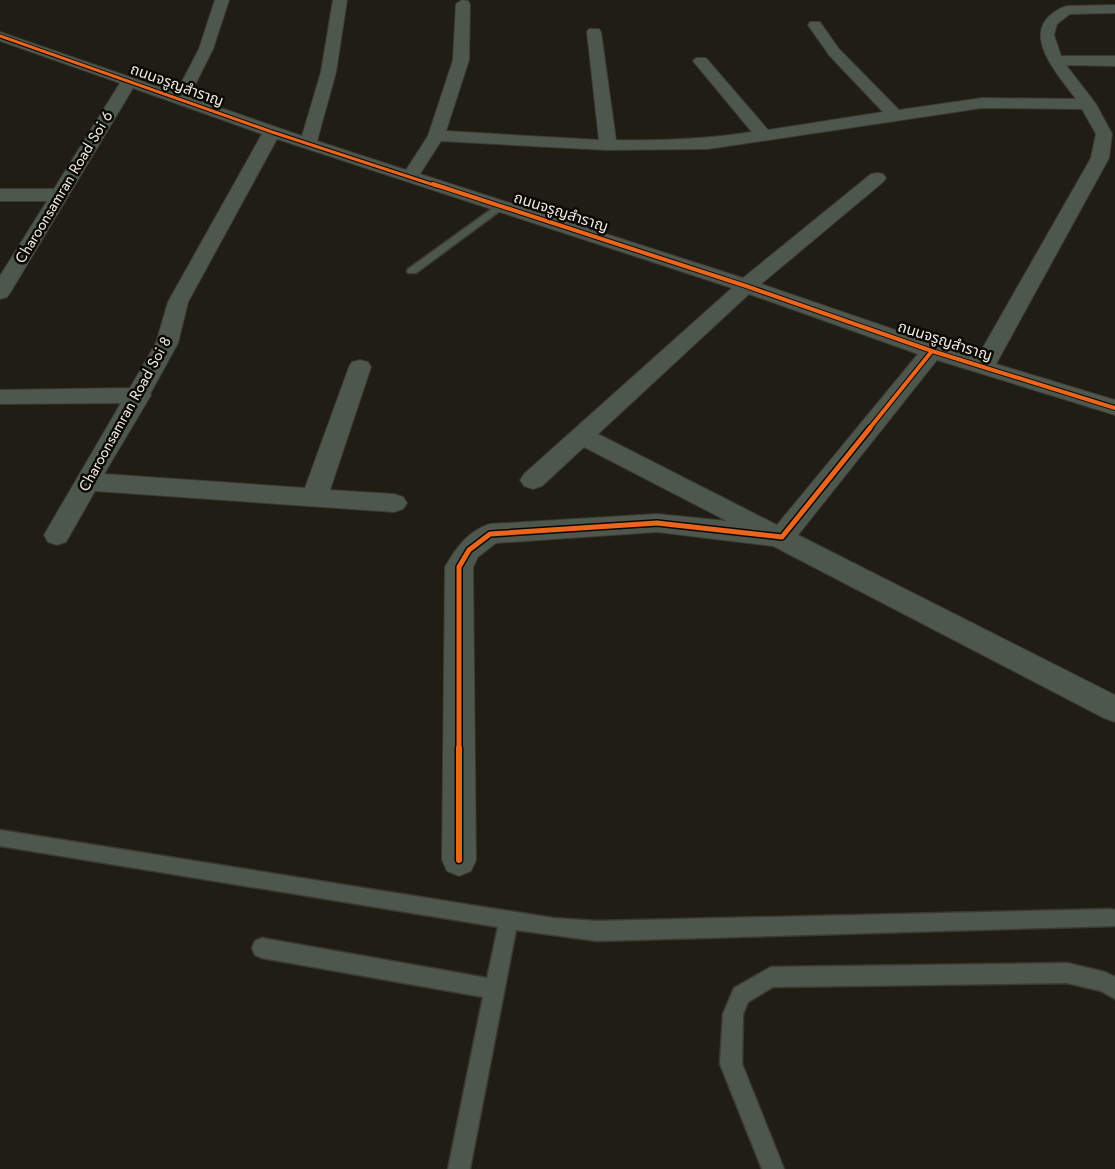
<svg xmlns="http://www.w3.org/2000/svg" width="1115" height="1169" font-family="Jost,'Noto Sans Thai',sans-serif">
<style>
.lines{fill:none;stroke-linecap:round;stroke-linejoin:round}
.lane-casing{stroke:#3c3932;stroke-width:3}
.street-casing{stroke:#3c3932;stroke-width:2}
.lane{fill:#4d574d;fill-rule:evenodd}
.street{fill:#4d574d;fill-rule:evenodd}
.cycleway-far3-casing{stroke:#0b0904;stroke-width:5}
.cycleway-far2-casing{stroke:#0b0904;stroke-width:6}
.cycleway-far1-casing{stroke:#0b0904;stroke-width:8}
.cycleway-casing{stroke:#0b0904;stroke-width:9}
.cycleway-far3{stroke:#eb651d;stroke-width:3}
.cycleway-far2{stroke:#eb651d;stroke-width:4}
.cycleway-far1{stroke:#eb651d;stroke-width:5}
.cycleway{stroke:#eb651d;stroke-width:6}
.labels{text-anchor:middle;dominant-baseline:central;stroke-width:5;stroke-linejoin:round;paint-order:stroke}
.far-street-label{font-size:15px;fill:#eeeae1;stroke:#0b0904}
</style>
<rect width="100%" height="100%" fill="#201d15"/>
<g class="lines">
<defs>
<path id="lane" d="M500 203 504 204V208L416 273H408L407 271 408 269Z
M0 830 553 918 597 921 1111 909 1115 910V926L597 941 516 930 470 1169H448L483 997 262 958 255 955 252 948 255 941 262 938 487 978 498 927 0 846Z
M1067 963 1105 972 1115 977V999L1101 991 1067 983 773 987 748 1002 743 1014 742 1064 784 1169H762L720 1064 723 1014 734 988 771 967Z"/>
<path id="street" d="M215 0H229L213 49 189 97 302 136 321 72 333 0H347L336 72 317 141 406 170 428 136 453 60 456 4 462 0 468 1 470 4 469 60 446 131 599 140 587 32 589 29H599L601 32 616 140C662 141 706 139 752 132L693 61 696 58H706L768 130 883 112 829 55 808 25 810 22H820L839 49 899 110 982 98 1076 99C1060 77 1021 36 1053 13 1058 10 1062 7 1067 6L1115 5V13L1070 14 1057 24 1054 35 1061 56H1115V66L1066 65 1096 104 1112 134 1109 158 996 364 1115 400V415L937 360 798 535 1115 695V722L1104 718 773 546 657 532 496 543 478 557 473 567 476 860 471 871 459 876 447 871 442 860 445 567C456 548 468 531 490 524L657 514 727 521 584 447 542 486 533 489 524 486 520 480 524 474 732 288 277 139 188 302 178 343 150 394 151 395 104 474 305 488 349 367 352 362 360 360 368 362 371 367 330 490 394 494 403 497 407 503 403 509 394 512 95 491 66 542 57 545 48 542 44 535 121 403 0 404V390L130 388 156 343 168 302 262 134 133 88 10 293 7 297 0 299V276L47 201H0V189H54L120 83 0 41V32L176 93 199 49ZM982 108 1082 109 1096 134 1091 158 977 358 761 284 883 182 886 178 883 174 877 173 871 174 743 278 420 174 441 141 606 150 708 149ZM749 294 918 354 777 525 598 434Z"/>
</defs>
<use href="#lane" class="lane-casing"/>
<use href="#street" class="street-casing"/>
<use href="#lane" class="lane"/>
<use href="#street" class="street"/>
<defs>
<path id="cycleway-far3" d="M0 36 272 132 437 186"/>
<path id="cycleway-far2" d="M433 184 746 286 932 351 1115 408
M869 429 932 351"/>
<path id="cycleway-far1" d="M459 749V567L469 550 490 534 657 523 782 537 870 428"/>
<path id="cycleway" d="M459 748V860"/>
</defs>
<use href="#cycleway-far3" class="cycleway-far3-casing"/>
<use href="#cycleway-far2" class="cycleway-far2-casing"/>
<use href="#cycleway-far1" class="cycleway-far1-casing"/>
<use href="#cycleway" class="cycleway-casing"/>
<use href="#cycleway-far3" class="cycleway-far3"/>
<use href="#cycleway-far2" class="cycleway-far2"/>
<use href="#cycleway-far1" class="cycleway-far1"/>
<use href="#cycleway" class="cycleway"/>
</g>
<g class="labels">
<g class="far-street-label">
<text transform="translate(177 85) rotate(20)">ถนนจรูญสำราญ</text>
<text transform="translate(64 187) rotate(-59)">Charoonsamran Road Soi 6</text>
<text transform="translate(561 212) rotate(18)">ถนนจรูญสำราญ</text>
<text transform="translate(945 341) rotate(18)">ถนนจรูญสำราญ</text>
<text transform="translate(125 414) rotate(-61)">Charoonsamran Road Soi 8</text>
</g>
</g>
</svg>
